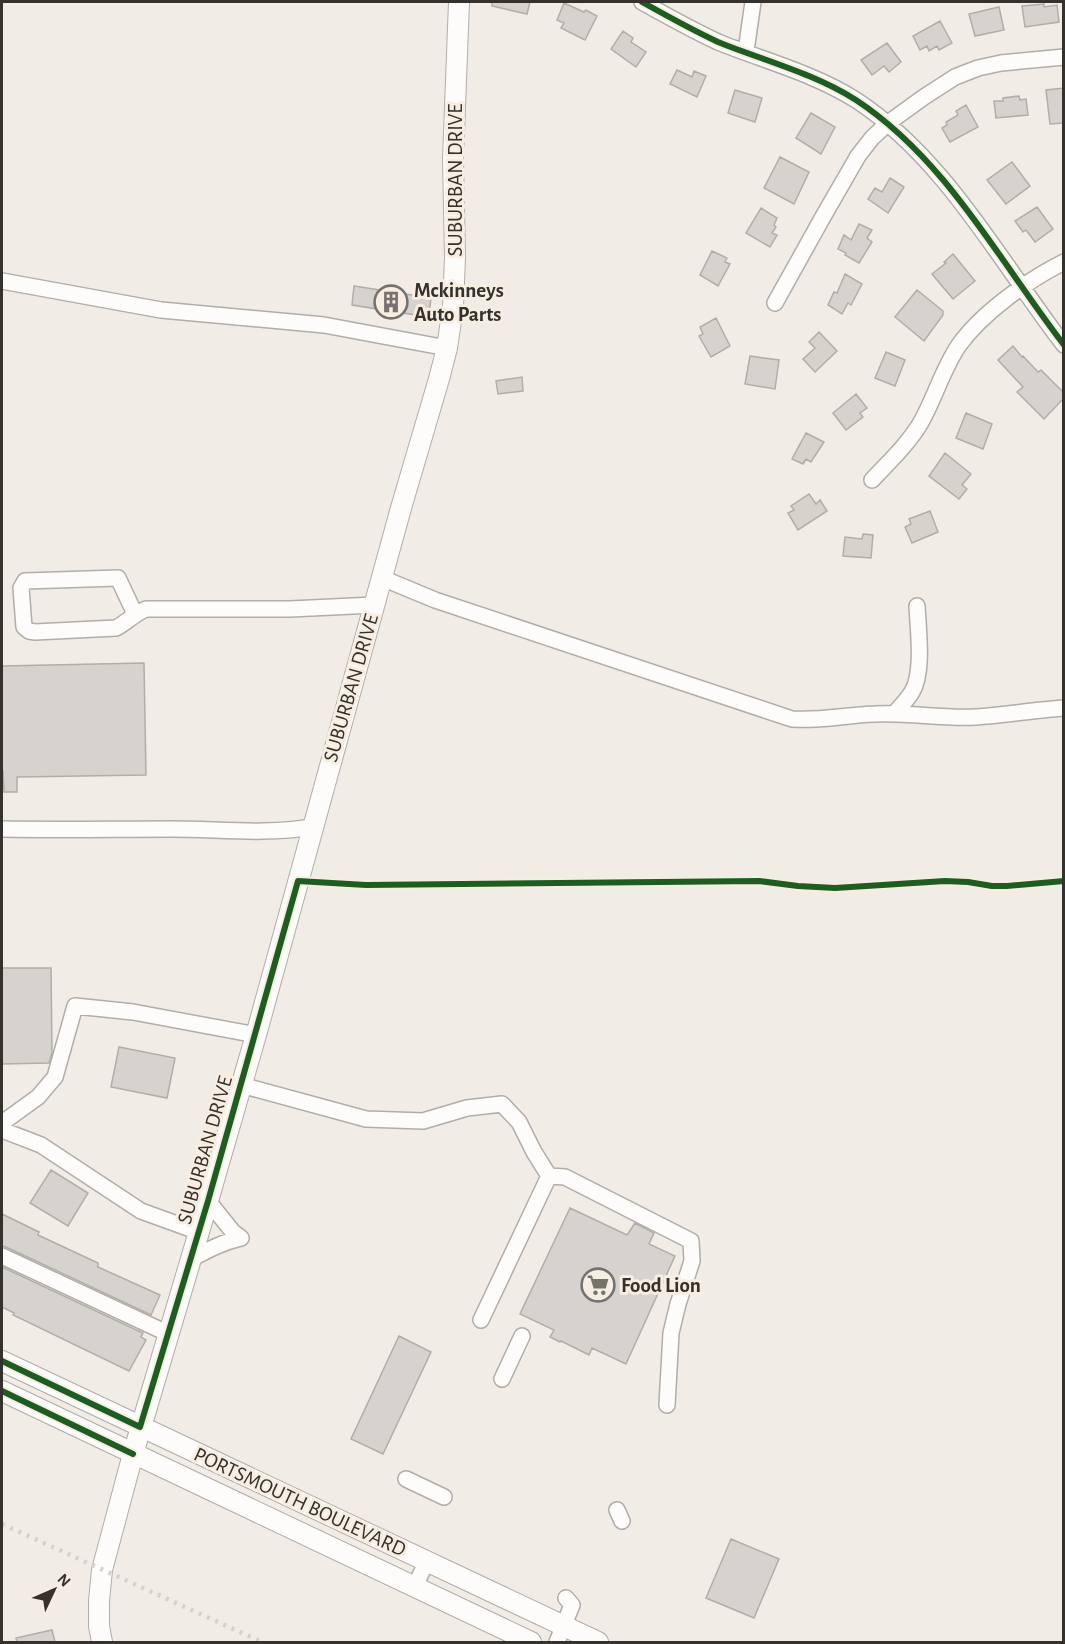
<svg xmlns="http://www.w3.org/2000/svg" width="1065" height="1644" font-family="'Alegreya Sans',sans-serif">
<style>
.building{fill:#d6d2cd;stroke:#b1ada8;stroke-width:1.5}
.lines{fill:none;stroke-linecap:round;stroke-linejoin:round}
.minor-casing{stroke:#b1ada8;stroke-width:18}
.major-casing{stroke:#b1ada8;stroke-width:22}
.minor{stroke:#fdfcfb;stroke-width:15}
.major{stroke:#fdfcfb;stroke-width:20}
.rail{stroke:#d3d2d0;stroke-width:4.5;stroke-dasharray:3 6;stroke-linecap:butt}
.cycleway-casing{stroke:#f7ede1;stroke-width:10}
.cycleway{stroke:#1b5e20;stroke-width:6}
.labels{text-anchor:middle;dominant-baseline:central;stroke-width:6;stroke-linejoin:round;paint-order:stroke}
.street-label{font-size:21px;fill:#35312c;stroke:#f7ede1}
.poi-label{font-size:21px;font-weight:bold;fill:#35312c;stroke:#f7ede1;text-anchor:start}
</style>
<rect width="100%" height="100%" fill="#f2ece6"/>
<path class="building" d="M492 2H530L527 14 492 6Z
M564 3 584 12 586 10 597 16 585 40 561 28 564 23 557 20Z
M1044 4V7L1057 5 1059 22 1025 27 1022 6Z
M999 7 1004 30 975 36 969 14Z
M940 21 952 43 939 50 937 46 929 51 927 46 920 50 913 36Z
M623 31 633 38 631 42 646 52 636 67 611 49Z
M887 43 901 62 889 72 884 66 872 75 861 60Z
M677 70 692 77 694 71 706 76 697 97 670 84Z
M1064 88V123L1050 124 1046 90Z
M735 90 762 98 755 122 728 113Z
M1019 96 1020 100 1026 99 1028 115 996 118 994 101H1003V98Z
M966 105 978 127 950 142 942 128 947 125 946 122 958 115 956 111Z
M811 113 835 127 821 154 796 138Z
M780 157 809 172 794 204 764 188Z
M1012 162 1030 186 1006 204 987 180Z
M890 178 904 187 888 213 868 199 875 188 882 192Z
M1037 207 1053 229 1035 242 1026 230 1023 232 1015 221Z
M761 208 777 218 774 225 776 227 772 233 777 235 770 247 746 233Z
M859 224 872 230 867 238 872 242 859 263 845 255 846 253 838 249 844 235 851 240Z
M712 251 727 258 725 262 730 264 718 286 700 275Z
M953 254 975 281 953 299 932 274 946 263 944 262Z
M845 274 862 284 851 305 848 303 842 314 828 305 834 292 837 293Z
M354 286 431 298 429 315 416 313V315L352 305Z
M917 290 943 311V315L924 341 895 317Z
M716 318 730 346 711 357 699 336 703 334 700 327Z
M819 332 837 351 815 372 803 359 815 348 809 342Z
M1013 346 1022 357 1023 356 1038 372 1041 370 1064 393V398L1044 419 1017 392 1023 387 998 360Z
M886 352 905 360 895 386 875 378Z
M750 356 779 360 775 389 745 384Z
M522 377 523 391 498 394 496 381Z
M856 394 867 408 860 413 863 417 846 430 833 413Z
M966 413 992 424 983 449 956 438Z
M806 433 824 442 811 462 806 459 803 464 792 459Z
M945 453 971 474 962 485 967 489 959 499 929 476Z
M809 494 816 504 820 500 827 511 798 530 788 513 794 510 791 506Z
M930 511 938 532 912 543 905 527 911 524 909 519Z
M863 534 873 535 871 558 843 556 845 537 862 539Z
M144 663 146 775 17 777V792H4L3 771H2V666Z
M2 968H51L52 1053 49 1063 2 1064Z
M119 1047 175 1058 167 1098 111 1087Z
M51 1170 88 1193 68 1226 30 1203Z
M570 1208 627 1235 635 1223 654 1233 649 1244 675 1256 626 1364 592 1348 589 1355 561 1341 560 1342 550 1337 554 1330 520 1314Z
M2 1214 39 1232 38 1235 98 1263V1267L160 1295 151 1315 6 1247 2 1246Z
M2 1267 143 1333 141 1337 146 1340 129 1371 13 1315 14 1313 2 1307Z
M399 1336 431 1352 383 1454 351 1439Z
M731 1539 779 1559 754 1618 706 1598Z
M52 1630 55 1642H17L16 1638Z"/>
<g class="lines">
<defs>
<path id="minor" d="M642 2C667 16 692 30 718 42 765 61 813 73 856 100 946 159 1000 262 1064 345
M746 51 753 2
M2 281 161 310 324 325 447 348
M775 303 824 215 858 156 872 138 888 123 924 97 955 77 978 68 1001 63 1064 57
M872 480C889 462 907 445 920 424 935 398 942 370 959 345 982 313 1028 280 1064 262
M382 578 435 600 792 719C822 721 845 715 875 714 908 712 942 719 976 717 1005 715 1034 710 1064 708
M135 614 118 578 25 581 21 588 24 627 29 631 35 632 116 628C127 622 134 614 146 609H290L374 605
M894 714C900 707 907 700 912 692 924 672 918 629 917 606
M2 829C58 830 114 829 171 829 218 829 266 835 312 827
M241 1085 366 1119 423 1121 467 1108 502 1104 519 1122 534 1152 549 1176
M2 1123 38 1097 55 1077 75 1006 133 1012 256 1035
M2 1130 41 1145 141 1211 199 1232
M208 1201 233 1232 241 1238
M2 1256 169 1334
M191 1259C208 1250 223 1242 241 1238
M481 1320 549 1176 565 1177 691 1241 692 1261 678 1304 671 1333 667 1405
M502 1379 522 1336
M406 1479 444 1497
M617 1510 622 1521
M414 1588 427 1561
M557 1642 572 1605 566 1598"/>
<path id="major" d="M2 1361 598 1642
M2 1391 531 1642
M102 1642 99 1626V1601L102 1570 133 1454 199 1232 256 1035 401 508 439 379 447 348 453 307 455 257 453 159 459 2"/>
</defs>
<use href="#minor" class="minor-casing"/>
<use href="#major" class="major-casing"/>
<use href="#minor" class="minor"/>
<use href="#major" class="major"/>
<path class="rail" d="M2 1524 262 1642"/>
<defs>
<path id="cycleway" d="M642 2C667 16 692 30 718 42 765 61 813 73 856 100 946 159 1000 262 1064 345
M2 1361 140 1427 208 1201 298 881 366 885 759 881 798 886 835 888 945 881 968 882 992 886H1007L1064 881
M2 1391 133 1454"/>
</defs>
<use href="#cycleway" class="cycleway-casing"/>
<use href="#cycleway" class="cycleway"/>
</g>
<defs>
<symbol id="building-ring" viewBox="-11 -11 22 22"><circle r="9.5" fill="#f7ede1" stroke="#77726d" stroke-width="1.5"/><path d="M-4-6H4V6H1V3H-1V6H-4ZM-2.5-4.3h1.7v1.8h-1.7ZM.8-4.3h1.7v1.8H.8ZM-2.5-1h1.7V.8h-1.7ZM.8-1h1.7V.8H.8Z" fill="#77726d"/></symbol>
<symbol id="supermarket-ring" viewBox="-11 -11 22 22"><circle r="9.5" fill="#f7ede1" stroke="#77726d" stroke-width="1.5"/><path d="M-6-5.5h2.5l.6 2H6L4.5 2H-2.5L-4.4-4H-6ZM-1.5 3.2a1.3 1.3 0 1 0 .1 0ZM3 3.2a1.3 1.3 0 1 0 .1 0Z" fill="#77726d"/></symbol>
</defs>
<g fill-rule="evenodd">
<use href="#building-ring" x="372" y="283" width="38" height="38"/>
<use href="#supermarket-ring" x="579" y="1266" width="38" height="38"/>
</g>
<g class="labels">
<g class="street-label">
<text transform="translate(455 180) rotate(-90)">SUBURBAN DRIVE</text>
<text transform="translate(351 688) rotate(-74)">SUBURBAN DRIVE</text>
<text transform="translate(205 1150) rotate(-74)">SUBURBAN DRIVE</text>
<text transform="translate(300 1502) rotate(25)">PORTSMOUTH BOULEVARD</text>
</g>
<g class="poi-label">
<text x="414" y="290">Mckinneys<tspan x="414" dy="24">Auto Parts</tspan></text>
<text x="621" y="1285">Food Lion</text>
</g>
</g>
<rect width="1065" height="1644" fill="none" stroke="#35312c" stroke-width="6"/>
<g transform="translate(54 1590) rotate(46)" stroke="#f7ede1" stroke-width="4.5" paint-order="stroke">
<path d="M0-4.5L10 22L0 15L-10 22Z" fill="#35312c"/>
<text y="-9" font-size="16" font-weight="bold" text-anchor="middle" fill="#35312c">N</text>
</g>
</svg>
